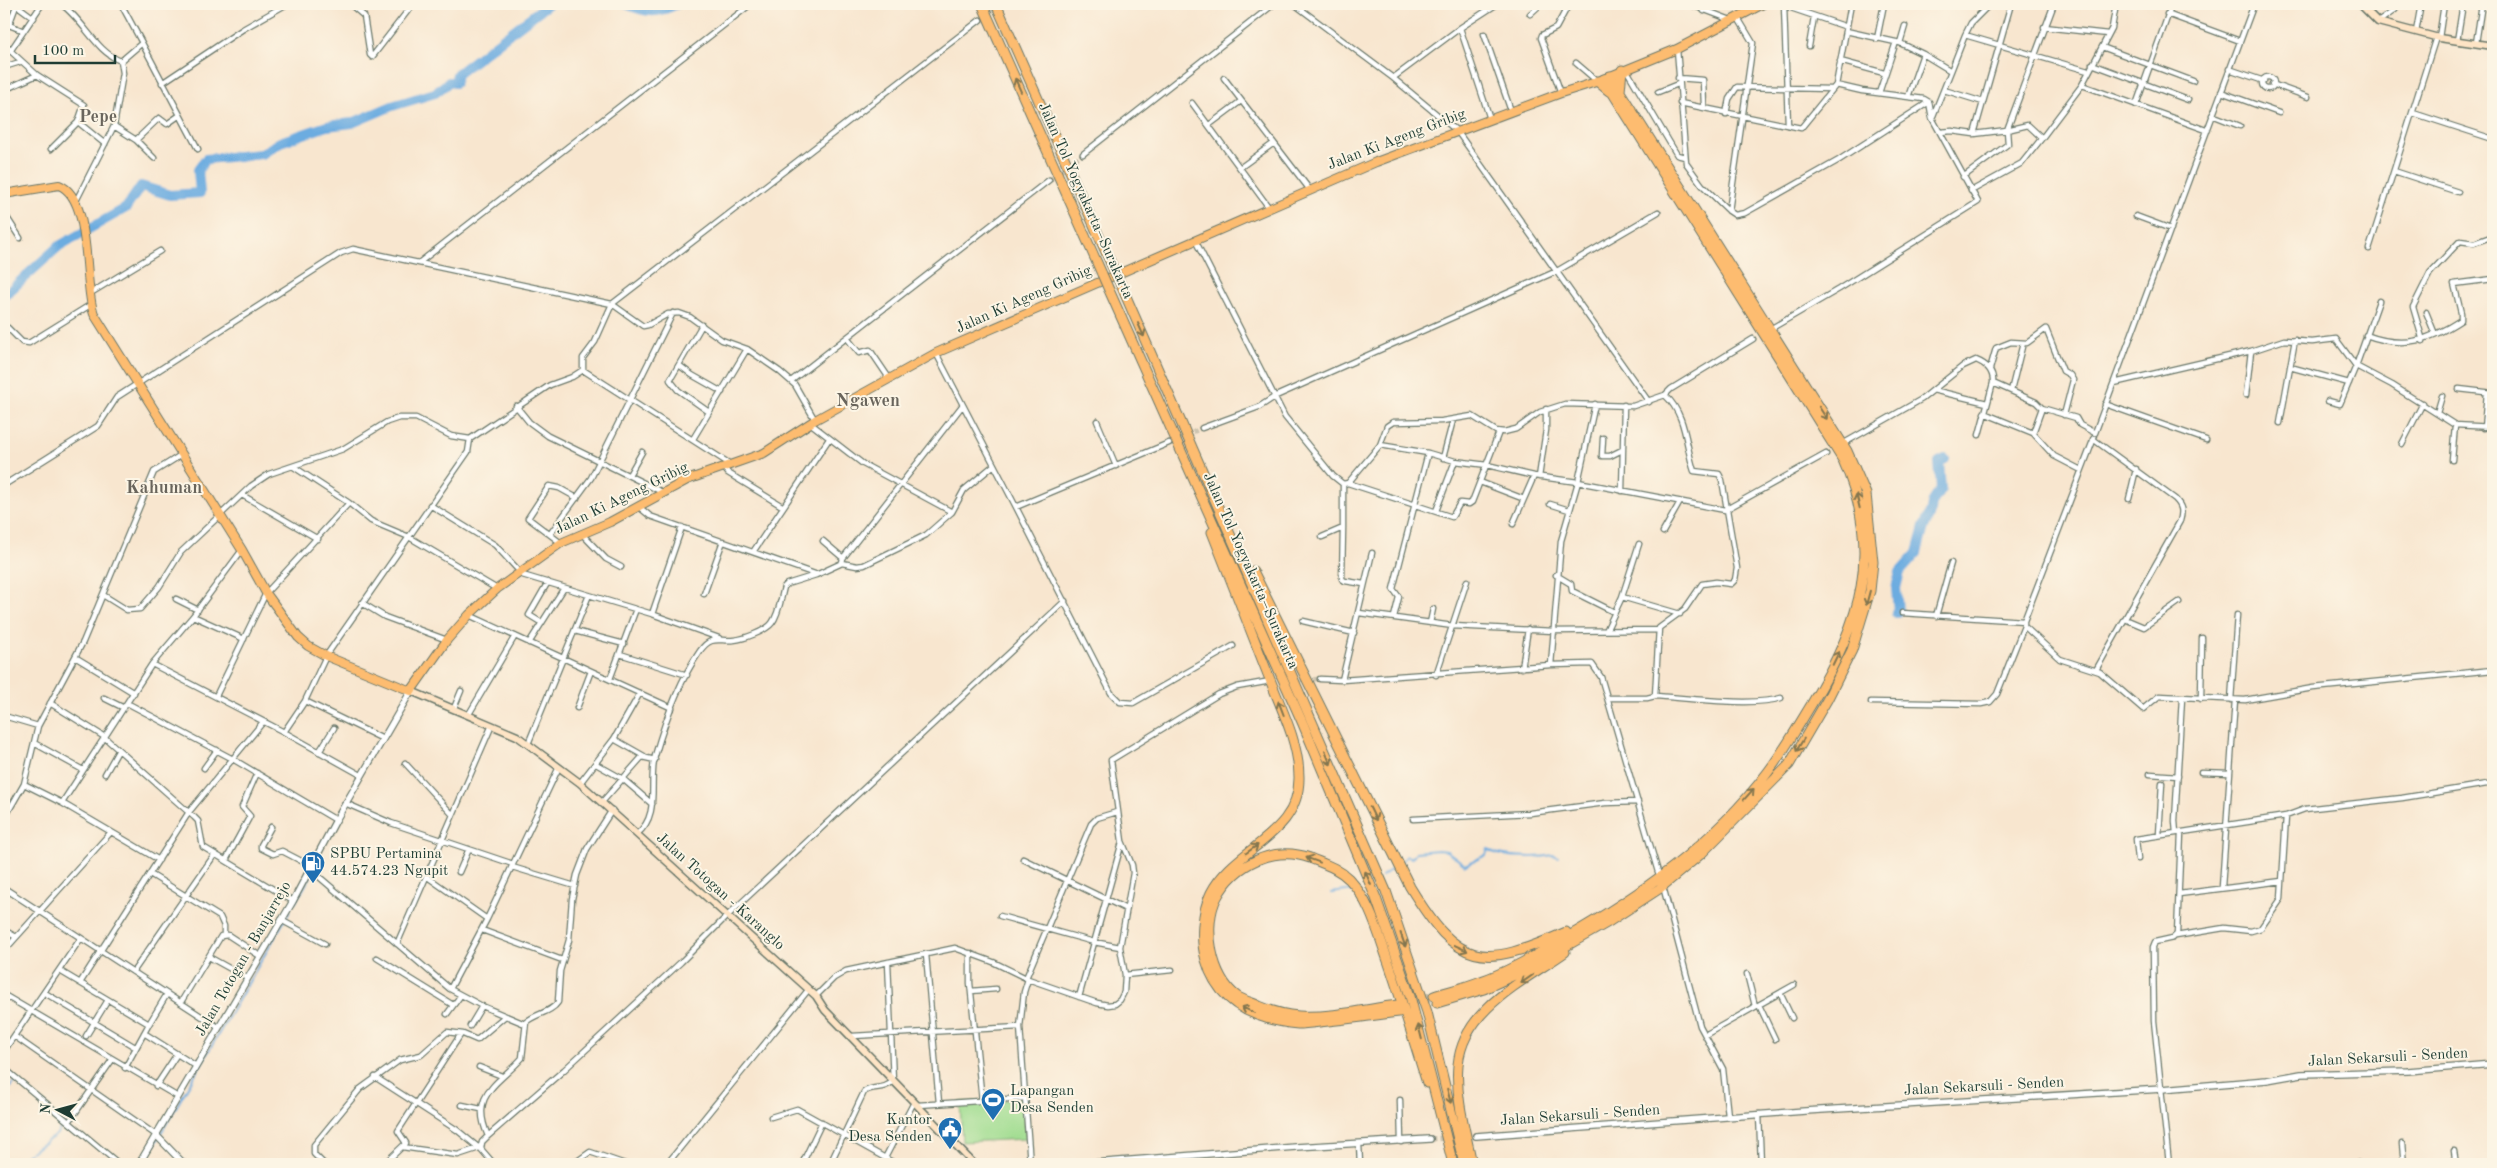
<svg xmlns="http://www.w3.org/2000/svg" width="2497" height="1168" font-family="'Old Standard TT',serif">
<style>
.green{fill:#a1dd91;stroke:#608d62}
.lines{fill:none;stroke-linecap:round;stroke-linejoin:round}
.stream{stroke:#6cace0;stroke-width:2}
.river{stroke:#6cace0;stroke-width:10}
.minor-tunnel{stroke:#cdc4b0;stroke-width:4.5;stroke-dasharray:4.5 2;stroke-linecap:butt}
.tertiary-tunnel{stroke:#cdc4b0;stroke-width:5.5;stroke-dasharray:5.5 3;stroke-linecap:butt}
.motorway-tunnel{stroke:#cdc4b0;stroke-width:9;stroke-dasharray:9 4.5;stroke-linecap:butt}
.minor-casing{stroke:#6b786a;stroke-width:7}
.tertiary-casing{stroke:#6b786a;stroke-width:8}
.secondary-casing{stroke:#6b786a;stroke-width:9}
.primary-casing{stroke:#6b786a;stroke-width:10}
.motorway-casing{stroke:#6b786a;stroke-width:11}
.minor{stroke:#fff;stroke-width:4.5}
.tertiary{stroke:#fff;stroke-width:5.5}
.secondary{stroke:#fee4c5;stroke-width:6}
.primary{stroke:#fdbc6f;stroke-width:8}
.motorway{stroke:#fdbc6f;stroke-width:9}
.motorway-bridge-casing{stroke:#6b786a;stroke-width:11;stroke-linecap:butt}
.motorway-bridge{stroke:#fdbc6f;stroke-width:9}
.oneway{stroke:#83764f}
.labels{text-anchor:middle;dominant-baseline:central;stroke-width:4;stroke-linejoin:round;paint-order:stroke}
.street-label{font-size:15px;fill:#1f3d34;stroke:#fcf5e5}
.poi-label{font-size:15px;fill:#1f3d34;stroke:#fcf5e5;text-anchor:start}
.quarter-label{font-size:18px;font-weight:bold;fill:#69655c;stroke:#fcf5e5}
</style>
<rect width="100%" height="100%" fill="#fcf5e5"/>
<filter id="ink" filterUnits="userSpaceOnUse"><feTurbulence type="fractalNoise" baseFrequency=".02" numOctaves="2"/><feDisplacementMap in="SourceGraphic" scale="10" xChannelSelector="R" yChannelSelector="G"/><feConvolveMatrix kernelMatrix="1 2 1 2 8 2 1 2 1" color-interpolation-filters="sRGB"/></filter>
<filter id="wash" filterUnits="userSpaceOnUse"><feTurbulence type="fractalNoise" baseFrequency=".0096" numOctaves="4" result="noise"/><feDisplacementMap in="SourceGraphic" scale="20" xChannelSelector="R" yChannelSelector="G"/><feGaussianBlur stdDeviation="1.12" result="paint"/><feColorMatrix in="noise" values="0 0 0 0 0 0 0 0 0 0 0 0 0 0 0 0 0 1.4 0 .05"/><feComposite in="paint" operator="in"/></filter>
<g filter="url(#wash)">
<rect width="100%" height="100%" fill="#f8e6cf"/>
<path class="green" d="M1023 1099 1026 1139 962 1142 960 1102Z"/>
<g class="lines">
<path class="stream" d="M1402 861 1407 856 1412 858 1416 852 1438 850 1447 851 1465 865 1486 855 1488 849C1496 858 1540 858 1553 855L1558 857
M1382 876 1396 866
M1331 893 1354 890
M295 903 311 876
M4 1095 15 1081
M13 1164 56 1135 65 1122
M143 1164 290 911"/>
<path class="river" d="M626 4C646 13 657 14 677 4
M4 296 59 246 126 208 141 186 170 195 200 193 198 170 206 159 262 154 280 142 327 126 352 123 392 106 435 93 449 82 455 83 457 74 548 4
M1896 613 1898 611 1896 588 1900 572 1917 553 1924 527 1931 511 1932 503 1941 489 1939 462 1945 459"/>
</g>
</g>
<g filter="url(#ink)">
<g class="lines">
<path class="minor-tunnel" d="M980 20 997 6
M1049 180 1083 154
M1169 443 1202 428
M1294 680 1320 679"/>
<path class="tertiary-tunnel" d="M1430 1139 1476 1136"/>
<path class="motorway-tunnel" d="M1397 1005 1434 996
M1408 1010 1437 1003"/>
<defs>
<path id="minor" d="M15 4 34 18
M61 4C83 19 96 52 121 61
M350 4 364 16 370 55 372 57 413 4
M1294 4 1393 78 1457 131 1649 402
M1689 4 1731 20
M1779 4 1847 27
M2116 4 2112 28 2082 85 2206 130
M1784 5 1788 125
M16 6 9 25 24 31
M1704 11 1709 4
M1530 14 1541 4
M2167 14 2240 41
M2378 22 2395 10 2399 4
M2044 27 2108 34
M1460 28 1490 119
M1846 31 1900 43 1923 54 1908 97
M2416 32 2421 4
M1484 34 1511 111
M1965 35 1971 23 1990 4
M2439 38 2444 4
M1877 39 1884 4
M2457 41 2463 4
M142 43 198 149
M1900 43 1905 26
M2476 43 2482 4
M4 45 37 75 84 105 78 122 105 144
M1809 46 1814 17
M2102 47 2193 81
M1677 49 1686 163 1702 185 1729 211 1735 215 1745 213 1839 160 1929 102
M11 50 42 4
M1923 54 1951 71 1933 116
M1840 61 1884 73
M1576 63 1597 81
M2092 64 2188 100
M4 67 20 62
M1626 69 1677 155 1685 157
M2229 69 2264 81
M1951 71 1965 35 2088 71
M2262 83a6 6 0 1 1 12 0a6 6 0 1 1-12 0Z
M1224 78 1310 190
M1393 78 1460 28 1497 4
M1678 78 1703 80 1704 106
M162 83 243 29 287 4
M2272 84 2308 97
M1836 85 1851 4
M4 90 37 75
M1944 90 1983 102
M1658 92 1678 84
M2221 92 2279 113
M1561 93 1541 38 1542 35 1556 28 1569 4
M1879 93 1896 42
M1192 103 1270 209
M1680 103 1801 128 1836 85 1862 91 1924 99 1929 102 1932 118 1978 202 1839 289 1772 328
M2136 105 2172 4
M2413 113 2493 139
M1726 114 1729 99 1737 87 1831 89
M2212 115 2240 126
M1209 125 1241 101
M114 126 136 140 154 158
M1940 132 1952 131 1974 134 2011 4
M1974 134 2007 130 2054 4
M2042 138 2082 85
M136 140 159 118 167 124 180 115
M51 149 78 122
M1083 154 1274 4
M1241 167 1274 143
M2394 171 2458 192
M1963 177 2008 144 2007 130 2028 125 2042 138 2022 163 1971 191
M76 201 114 126 123 73 121 61 142 43 121 4
M1729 211 1753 43 1738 18
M4 213 20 238
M2136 216 2171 229
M1195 240 1285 417 1333 476 1343 484 1348 483 1380 445 1387 426 1393 422 1442 421 1472 416 1496 431 1504 432 1516 429 1540 412 1565 404 1633 406 1665 395C1687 416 1685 444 1694 471L1719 474 1722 480 1737 568 1735 580 1731 584 1716 582 1702 584 1685 609 1659 628 1655 696 1647 698H1608
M2369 249 2436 37
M420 262 751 4
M89 294 160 251
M2426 312 2435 334
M702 325 670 380 678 390 709 412
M4 327 8 328 22 342 29 343 90 305
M2366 335C2403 349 2429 341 2461 320V313L2454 284 2493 279
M847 338 859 353 870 350 889 378
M2423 341 2413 307 2430 273 2460 241 2474 243 2493 236
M936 353 1016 507 1169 443
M679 365 692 375 722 392
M2290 367 2349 383
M1990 369 1996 348 2011 342 2027 343 2046 329 2063 371 2070 375 2073 380 2064 415
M583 370 730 464
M791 381 1049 180
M2114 383 2251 351 2284 340 2312 342 2336 339 2356 366 2392 385 2455 425 2493 427
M2459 389 2493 393
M1933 390 1987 403
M2011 391 2023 343
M1665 395 1671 389 1753 339
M2246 395 2251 351
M2328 401 2340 404 2356 366 2379 301
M2105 404 2206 440
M516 406 529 422 548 436 662 492
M1984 413 2033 433 2054 456 2081 470
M2437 413 2442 396
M1097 421 1116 466
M810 423 863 464 952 512
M2280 423 2295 340
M1202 428 1259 407 1276 396 1557 271 1658 212
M2484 428 2487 393
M2033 433 2042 408
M1979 435 1993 383
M1603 438 1602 456H1610L1622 450
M693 439 747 349
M2093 439 2175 499C2182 506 2183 511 2180 521L2096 670
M1846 442 1922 399 1963 366 1976 360C1986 364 1994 371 1993 383L2036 402 2042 408 2076 418 2080 425 2095 433 2254 4
M2402 444 2423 403
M1380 445 1428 453 1455 461 1487 465 1534 476 1578 482 1725 510 1826 454
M1443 458 1453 420
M2452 460 2455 425
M294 467 349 503 371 521 409 537 497 589
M724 468 728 473 782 506
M629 475 642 452
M1539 477 1546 430V409
M1480 482 1524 499
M1348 483 1452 517 1460 503 1469 504 1472 502 1499 432
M4 485 98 426 117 397 341 253 353 249 612 304 643 326 648 325 668 314 679 313 690 317 722 340 747 349 779 371 795 385 815 420
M1622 491 1624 405
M242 495 318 539
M2129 499 2136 469
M1550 504 1569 510
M430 505 495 545 520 572
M638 506 650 516 815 574
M1016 507 1111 693 1120 702 1133 703 1233 646
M1436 511 1455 461
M1513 524 1534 476
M1343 528 1342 579 1345 581 1364 584
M1663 532 1680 502
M550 534 591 478 673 313
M582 534 606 559 621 567
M1322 537 1343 528V484
M823 541 843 558
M561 543 528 518 549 486 559 488 577 498
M753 552 829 439
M842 563 843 558 962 406
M519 574 652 614 719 638
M1556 575 1571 584 1572 591 1614 612
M704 594 723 541
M103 595 127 610 140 609 159 587 181 552 251 486 269 474 343 449 387 422 399 418H416L451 436 470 439 550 385 572 377 583 370V358L595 342 612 304 980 20
M1622 597 1680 614
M176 599 198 610
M362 603 385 617 447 640
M1359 613 1453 626 1554 631 1658 630
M1902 613 2024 621V626L2060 659 2100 672 2143 709 2159 696 2245 700 2313 688 2493 670
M652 614 682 527
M469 615 672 708
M193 616 244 639
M1936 616 1951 563
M1394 617 1399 597 1393 589 1428 453
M2125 619 2144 627 2179 602
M1303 621 1354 633
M2024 621 2094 438
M542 623 529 615 548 582
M1430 623 1433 609
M1607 629 1622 597 1639 544
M575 631 624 644
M529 643 564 588
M620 654 687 675
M75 657 134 693
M152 664 284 732 361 775
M1551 665 1561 541 1578 482 1595 404
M1522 668 1528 629
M1436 675 1467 581
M610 679 636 609
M1320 679 1342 680 1551 665 1592 664 1601 677 1658 872
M1342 680 1372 553
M216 696 266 593 349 503
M1655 696C1687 698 1752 707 1781 698
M104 698 124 708
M2182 698 2175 821 2176 833 2286 816 2305 809 2402 798 2493 783
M2201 699 2202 638
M2231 700 2237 615
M305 701 383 739
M1871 702 1981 704 1990 702 1997 694 2024 626
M50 703 103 736 194 817 198 821 203 847 293 901
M127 703 231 758 336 820
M454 708 461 691
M577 708 591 671
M469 714 515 636
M4 716 38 726
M284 732 305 701 326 656 468 452 470 439
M614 739 644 756
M34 743 83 770
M528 744 589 595
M319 752 334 728
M405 763 452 814
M596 764 623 779 652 804
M204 768 217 750
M2201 772 2230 773
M105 774 118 751
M2150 774 2178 776
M580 783 614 739 640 693
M24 784 62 803 159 860
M603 801 642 757 655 760
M62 803 152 664 193 616 242 550
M345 803 391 823 513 864
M4 819 24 784 38 726 83 642 154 472 181 455
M1413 819 1530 813 1605 803 1638 802
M271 827 261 845V848L273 854 282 851 311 866
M637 834C661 815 648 782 655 756 665 721 679 681 700 651 712 634 720 642 734 640 744 639 766 631 772 623 779 614 781 598 784 587L787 584 816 575 842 563 857 566 864 565 926 535 952 512 964 490 994 465
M2159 835 2162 783
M1023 859 1126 909
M2138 859 2136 839 2176 833
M226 860 250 816 242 807 257 773
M512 867 575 886
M310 869 450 989 482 1006 525 1024
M459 872 469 849
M150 874 220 917 224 926V934
M426 876 487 919
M2222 887 2235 700
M4 888 218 1027
M1664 890 1700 1026 1723 1069 1728 1116
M2179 894 2282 881
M1000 916 1094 942 1120 947
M281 920 325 944
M4 930 16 937
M482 930 562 960
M2176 936 2224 928 2251 931 2261 928 2281 899 2286 816
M81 938 14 1036 156 1135
M397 944 492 725
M4 951 111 832
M970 953V983L982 1101
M926 954 939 1103
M209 957 247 978
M377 958 453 1005
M60 971 149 1024 125 1068
M133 972 215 854
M1747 974 1755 1006
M1125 975 1172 970
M1026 978 1091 824 1097 818 1117 812
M1028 979 1024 992 1020 1027 1030 1164
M80 983 189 812 263 722
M450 989 487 919 559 767
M971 991 996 989
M45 993 135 1047
M1780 993 1792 1018
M4 995 178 1097
M816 996 834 978 846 971 955 948 993 962 1028 979 1097 1003 1108 1005 1115 1004 1120 1000 1124 992 1125 975 1120 947 1133 873 1132 865 1122 841 1111 760 1219 694 1237 687 1265 682
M1079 997 1122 842
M181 1002 221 936 228 935 260 956
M1759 1005 1775 1039
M447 1014 461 995
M149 1024 167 994
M470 1026 482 1006
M144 1033 196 1066
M1705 1035 1794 985
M86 1036 108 1000
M852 1036 1020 1027
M4 1051 14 1036
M2491 1064 2493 1101
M479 1067 502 1076
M4 1068 119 1164
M375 1077 457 1130 479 1148 481 1145
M156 1086 177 1054
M1400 1100 1401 1142
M462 1105 481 1109
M918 1105 1025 1098
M1759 1114 1761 1164
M771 1117 797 1109 896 1164
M69 1122 112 1060
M488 1136 564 1070 681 962 727 916 1065 601
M1359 1144 1360 1164
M2402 1144 2404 1164
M402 1147 458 1155 479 1148
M2454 1151 2456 1164
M885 1158 914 1102
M2358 1163V1164
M324 1164 314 1154V1145L360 1089 400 1060 421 1055 447 1032 463 1034 477 1040 504 1017
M384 1164 406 1143 398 1131 461 1034
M494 1164 481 1149 482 1142 488 1136C469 1094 498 1085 522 1058L526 1022C536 1013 551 1013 558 1002L560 971 569 940 572 899 577 875 587 849 612 810
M573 1164 590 1152 625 1164
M667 1164 809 989
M802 1164 822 1122
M830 1164 864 1092C874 1085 883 1091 893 1081L888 962
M2169 1164 2154 1021 2153 947 2155 942 2173 938 2177 934 2181 833"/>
<path id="tertiary" d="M2132 4H2159
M156 1135 184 1164
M1476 1136 1805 1111 2162 1089 2267 1080 2301 1074 2408 1071 2493 1064
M139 1164 293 901 336 820 411 691
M1081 1164 1296 1147 1430 1139"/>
<path id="secondary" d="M2360 4 2378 22 2439 38 2493 46
M411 691 517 736 580 783 816 996 825 1010 974 1164"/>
<path id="primary" d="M4 194 59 185C93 198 83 284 94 314L242 550 266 593 298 637 308 646 326 656 411 691 447 640 469 615 497 589 561 543 610 522 687 480 764 453 815 420 936 353 1376 162 1561 93 1596 82 1677 49 1763 4"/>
<path id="motorway" d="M982 4 1102 274
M996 4 1113 268
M1597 81 1609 91
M1620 91 1622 70
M1121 285 1386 891 1427 1012 1464 1164
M1109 290 1303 724 1376 898 1410 996 1453 1164
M1212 532C1231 580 1250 629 1269 677 1281 708 1299 743 1299 777 1300 836 1234 847 1211 893 1202 911 1200 940 1206 960 1218 1003 1255 1020 1298 1024 1307 1024 1318 1022 1328 1021 1352 1019 1375 1015 1399 1012
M1253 571 1410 887C1459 968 1482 969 1566 932
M1434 996C1450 991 1466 987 1481 981 1510 971 1536 955 1562 940 1639 896 1714 844 1768 772 1784 751 1797 728 1811 705 1861 623 1884 552 1843 460L1604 79
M1437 1003 1484 989 1519 973 1610 921 1659 889 1702 853 1789 765 1827 700 1852 650 1870 591 1873 562 1866 494 1847 451 1610 76
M1397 1005C1367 1009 1330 1018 1299 1016 1286 1015 1271 1011 1259 1006 1253 1003 1245 1001 1238 997 1211 979 1202 925 1217 897 1235 864 1273 845 1310 858 1324 864 1338 868 1349 879 1370 901 1378 933 1388 961 1402 1001 1414 1042 1427 1083
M1472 1164C1466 1133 1455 1097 1458 1065 1463 1009 1524 981 1565 952"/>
</defs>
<use href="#minor" class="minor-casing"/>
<use href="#tertiary" class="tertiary-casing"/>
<use href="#secondary" class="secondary-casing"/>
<use href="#primary" class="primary-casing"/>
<use href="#motorway" class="motorway-casing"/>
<use href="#minor" class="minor"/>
<use href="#tertiary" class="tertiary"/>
<use href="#secondary" class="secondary"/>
<use href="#primary" class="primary"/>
<use href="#motorway" class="motorway"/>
<defs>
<path id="motorway-bridge" d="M1113 268 1121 285
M1102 274 1109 290"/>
</defs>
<use href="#motorway-bridge" class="motorway-bridge-casing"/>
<use href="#motorway-bridge" class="motorway-bridge"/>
</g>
<defs><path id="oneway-shaft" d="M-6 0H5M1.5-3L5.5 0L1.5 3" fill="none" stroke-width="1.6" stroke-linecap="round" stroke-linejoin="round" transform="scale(1.25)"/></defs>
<g class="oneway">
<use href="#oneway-shaft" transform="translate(1018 85) rotate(-114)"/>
<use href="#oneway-shaft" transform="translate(1141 330) rotate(66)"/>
<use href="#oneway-shaft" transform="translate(1823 413) rotate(57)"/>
<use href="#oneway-shaft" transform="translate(1858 501) rotate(-103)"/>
<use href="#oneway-shaft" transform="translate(1868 598) rotate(105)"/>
<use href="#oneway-shaft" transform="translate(1836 658) rotate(-64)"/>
<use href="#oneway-shaft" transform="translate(1281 708) rotate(-111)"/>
<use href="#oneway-shaft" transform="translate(1800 745) rotate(121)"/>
<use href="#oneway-shaft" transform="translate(1328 758) rotate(67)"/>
<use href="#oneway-shaft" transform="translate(1749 794) rotate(-48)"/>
<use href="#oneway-shaft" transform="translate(1373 814) rotate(64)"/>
<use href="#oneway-shaft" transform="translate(1252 849) rotate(-35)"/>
<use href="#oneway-shaft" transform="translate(1313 860) rotate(-160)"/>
<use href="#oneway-shaft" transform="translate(1368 878) rotate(-113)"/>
<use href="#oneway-shaft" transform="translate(1403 940) rotate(71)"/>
<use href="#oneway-shaft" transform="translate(1461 948) rotate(25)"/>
<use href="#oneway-shaft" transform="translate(1527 979) rotate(145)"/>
<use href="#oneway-shaft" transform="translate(1248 1010) rotate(-156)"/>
<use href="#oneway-shaft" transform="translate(1420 1032) rotate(-104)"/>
<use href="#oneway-shaft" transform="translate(1449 1096) rotate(76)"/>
</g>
</g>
<defs>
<symbol id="fuel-pin" viewBox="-11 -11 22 30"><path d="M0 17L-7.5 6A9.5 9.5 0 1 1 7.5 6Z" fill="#1f6fb2" stroke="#fcf5e5"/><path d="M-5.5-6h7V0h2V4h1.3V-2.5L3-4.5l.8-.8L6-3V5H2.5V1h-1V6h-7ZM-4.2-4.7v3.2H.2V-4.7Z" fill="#fff"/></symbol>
<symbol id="stadium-pin" viewBox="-11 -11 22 30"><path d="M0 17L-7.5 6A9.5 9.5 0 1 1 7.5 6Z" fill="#1f6fb2" stroke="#fcf5e5"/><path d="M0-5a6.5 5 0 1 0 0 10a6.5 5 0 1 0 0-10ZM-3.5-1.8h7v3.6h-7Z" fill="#fff"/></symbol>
<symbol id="civic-pin" viewBox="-11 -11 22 30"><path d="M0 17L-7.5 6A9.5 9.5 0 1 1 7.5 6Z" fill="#1f6fb2" stroke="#fcf5e5"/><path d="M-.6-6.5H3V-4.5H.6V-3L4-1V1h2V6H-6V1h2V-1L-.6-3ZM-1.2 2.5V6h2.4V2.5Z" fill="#fff"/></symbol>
</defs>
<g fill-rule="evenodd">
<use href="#fuel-pin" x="299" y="849" width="28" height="38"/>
<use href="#stadium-pin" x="979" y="1086" width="28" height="38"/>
<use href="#civic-pin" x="936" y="1115" width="28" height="38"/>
</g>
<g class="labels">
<g class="street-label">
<text transform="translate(1397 140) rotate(-21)">Jalan Ki Ageng Gribig</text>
<text transform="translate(1085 201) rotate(66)">Jalan Tol Yogyakarta–Surakarta</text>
<text transform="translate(1024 300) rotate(-24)">Jalan Ki Ageng Gribig</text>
<text transform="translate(622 499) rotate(-26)">Jalan Ki Ageng Gribig</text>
<text transform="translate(1250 571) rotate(66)">Jalan Tol Yogyakarta–Surakarta</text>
<text transform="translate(720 892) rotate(42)">Jalan Totogan - Karanglo</text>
<text transform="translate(244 959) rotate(-60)">Jalan Totogan - Banjarrejo</text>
<text transform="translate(2388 1058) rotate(-3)">Jalan Sekarsuli - Senden</text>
<text transform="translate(1984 1087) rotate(-3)">Jalan Sekarsuli - Senden</text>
<text transform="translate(1580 1116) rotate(-4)">Jalan Sekarsuli - Senden</text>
</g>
<g class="poi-label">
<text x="330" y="854">SPBU Pertamina<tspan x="330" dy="17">44.574.23 Ngupit</tspan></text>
<text x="1010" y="1091">Lapangan<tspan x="1010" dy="17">Desa Senden</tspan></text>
<text x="932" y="1120" text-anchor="end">Kantor<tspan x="932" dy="17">Desa Senden</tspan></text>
</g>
<g class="quarter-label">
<text x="98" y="117">Pepe</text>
<text x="868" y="401">Ngawen</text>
<text x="164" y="488">Kahuman</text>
</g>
</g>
<rect width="2497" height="1168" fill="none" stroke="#fcf5e5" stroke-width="20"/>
<g transform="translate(58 1110) rotate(276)" stroke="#fcf5e5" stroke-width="4" paint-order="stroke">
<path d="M0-4L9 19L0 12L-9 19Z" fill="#1f3d34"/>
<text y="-8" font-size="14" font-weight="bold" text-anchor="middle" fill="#1f3d34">N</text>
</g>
<path d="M35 55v8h80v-8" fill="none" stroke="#1f3d34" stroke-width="2.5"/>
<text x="42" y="55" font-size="15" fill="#1f3d34" stroke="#fcf5e5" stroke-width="4" paint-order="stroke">100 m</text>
</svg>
